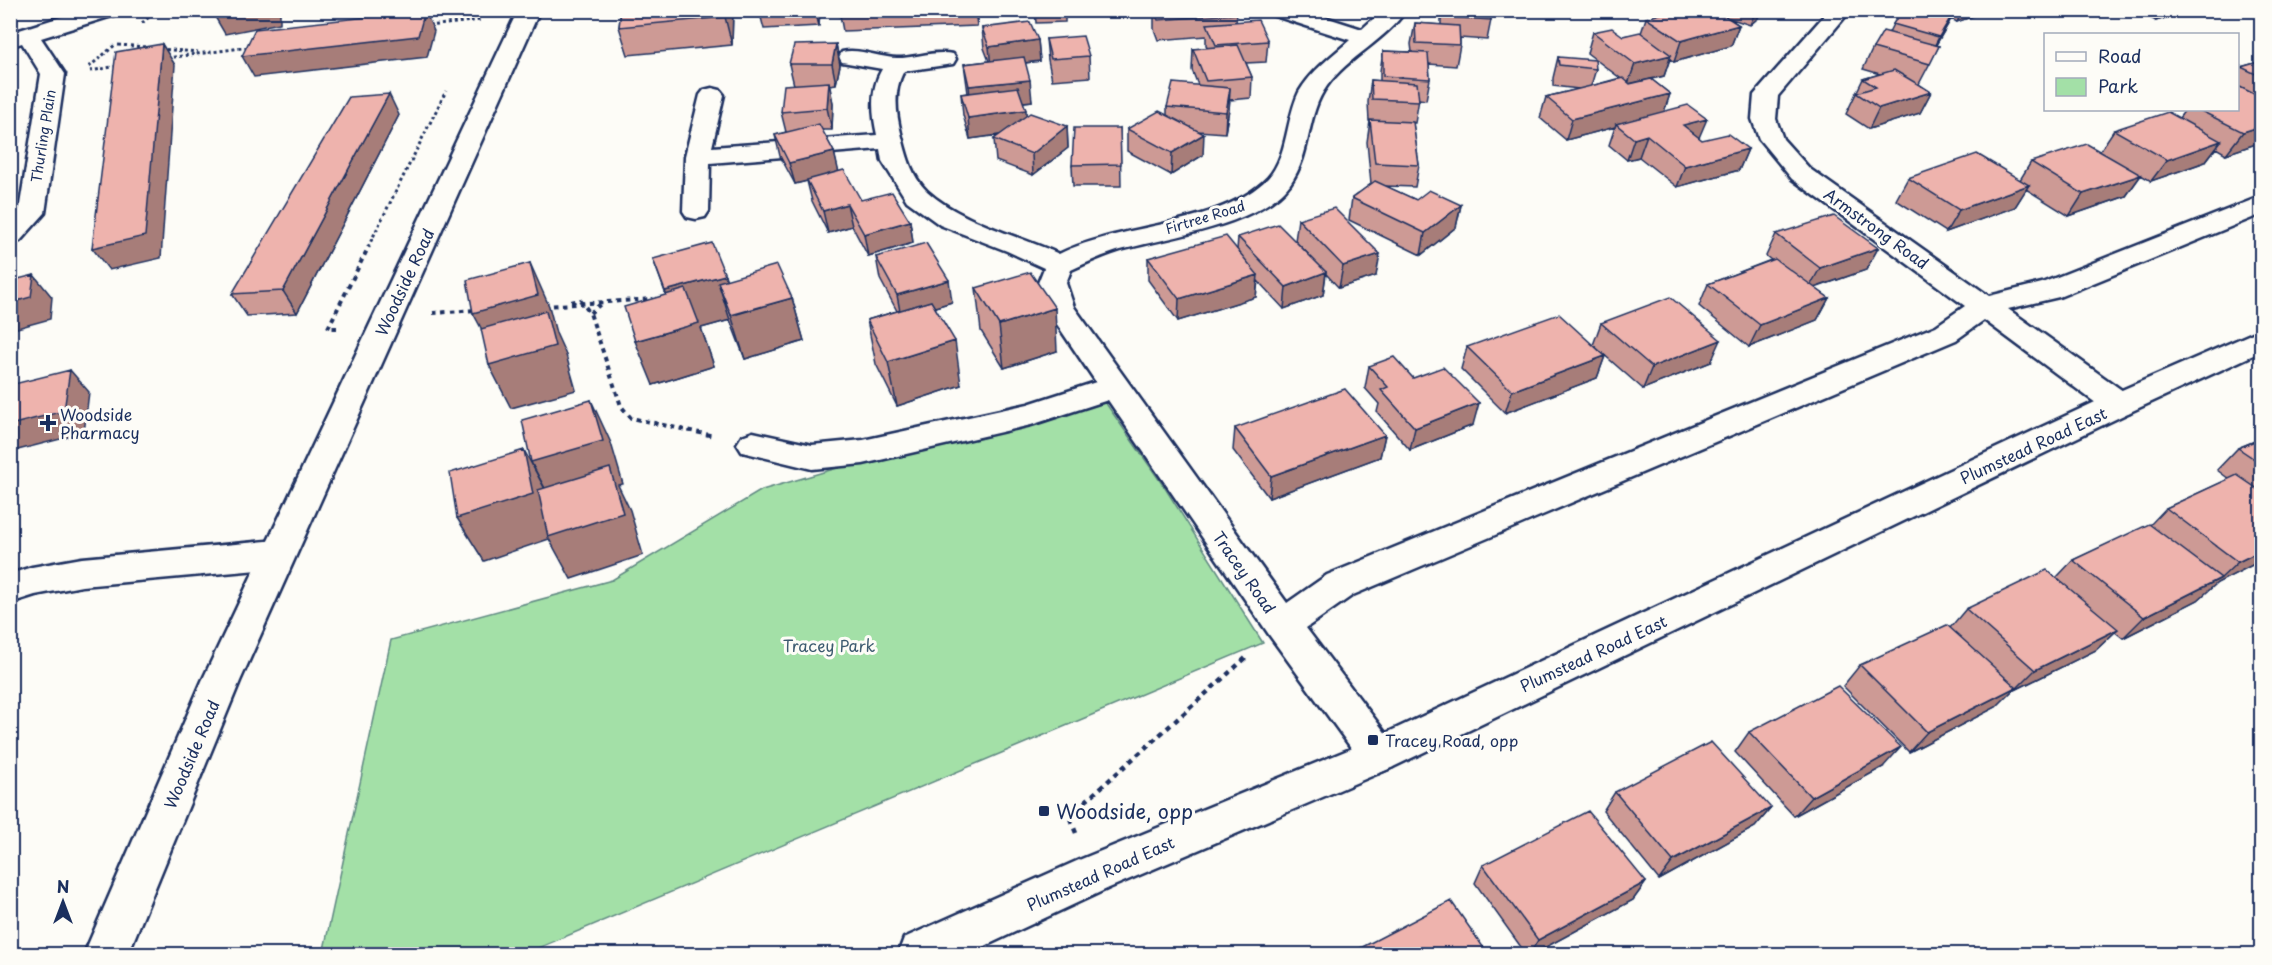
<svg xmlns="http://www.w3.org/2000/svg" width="2272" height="965" font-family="'Playpen Sans',sans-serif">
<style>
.green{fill:#a3e0a7;stroke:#5f8882;stroke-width:1.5}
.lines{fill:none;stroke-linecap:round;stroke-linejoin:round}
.minor-casing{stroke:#1b2f5e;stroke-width:5}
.tertiary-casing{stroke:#1b2f5e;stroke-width:5}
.path-far2{stroke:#1b2f5e;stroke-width:3;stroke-dasharray:3 3;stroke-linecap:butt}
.path-far1{stroke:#1b2f5e;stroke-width:4;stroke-dasharray:4.5 4.5;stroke-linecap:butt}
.path{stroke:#1b2f5e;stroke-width:4.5;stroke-dasharray:5 5;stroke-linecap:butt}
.minor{fill:#fdfcf7;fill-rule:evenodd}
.tertiary{fill:#fdfcf7;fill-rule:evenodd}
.wall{fill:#cd9a95;stroke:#1b2f5e;stroke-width:1.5}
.shaded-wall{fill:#a77d79;stroke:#1b2f5e;stroke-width:1.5}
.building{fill:#eeb3ad;stroke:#1b2f5e;stroke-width:1.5}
.poi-dot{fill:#1b2f5e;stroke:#fdfcf7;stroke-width:2}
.labels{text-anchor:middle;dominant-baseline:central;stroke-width:6;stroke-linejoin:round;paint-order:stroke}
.far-street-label{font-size:14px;fill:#1b2f5e;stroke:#fdfcf7}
.street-label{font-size:16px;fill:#1b2f5e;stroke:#fdfcf7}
.poi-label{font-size:16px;fill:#1b2f5e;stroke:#fdfcf7;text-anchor:start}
.park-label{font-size:16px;fill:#3d5b70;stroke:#fdfcf7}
.near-poi-label{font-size:20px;fill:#1b2f5e;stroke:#fdfcf7;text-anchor:start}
</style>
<rect width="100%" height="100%" fill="#fdfcf7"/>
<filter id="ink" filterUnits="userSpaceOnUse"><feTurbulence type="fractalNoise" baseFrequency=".0167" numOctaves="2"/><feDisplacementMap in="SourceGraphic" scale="12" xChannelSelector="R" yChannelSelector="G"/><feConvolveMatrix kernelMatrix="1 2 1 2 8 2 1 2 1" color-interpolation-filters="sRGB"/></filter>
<g filter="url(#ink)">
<path class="green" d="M1098 392 1165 488 1263 643 524 954H323L391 640 612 580 762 490Z"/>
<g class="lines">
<defs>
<path id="minor" d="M83 10H117L115 15 41 38 65 74 45 213 20 241 10 243V219L19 211 41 74 22 43 10 47V33Z
M1270 10H1303L1362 29 1383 10H1406C1386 40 1348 57 1327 86 1306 114 1312 154 1290 184 1259 226 1166 237 1117 251 1101 256 1086 263 1071 270L1066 283 1074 307 1287 603 1327 575 1936 326 1965 306 1792 179 1759 139 1752 119 1754 95 1829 10H1851L1778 96 1776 119 1783 139 1810 169 1989 296 2042 283 2262 196V214L2059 297 2008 309 2130 396 2135 404 2130 412 2119 415 2108 412 1984 320 1956 340 1353 595 1306 628 1393 743 1399 755 1393 767 1379 773 1365 767 1270 636 1108 400 1031 425 863 464 812 469 742 452 737 444 742 436 753 432 812 445 863 440 1028 404 1096 382 1046 308 1038 283 1044 268 1007 251 940 225 907 201 882 161 880 149 710 163 709 211 705 217 696 219 687 217 683 211 685 156 700 95 704 90 712 88 720 90 724 95 712 147 877 135C872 113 870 89 882 69L842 62 839 57 842 52C860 48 879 58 897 58 916 58 935 50 953 54L956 59 953 64 904 71C893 90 896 113 901 133 906 153 911 176 927 191 961 222 1017 235 1059 254 1120 223 1220 227 1268 178 1288 156 1286 118 1299 92 1311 71 1332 56 1350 40L1272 15Z
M278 540 290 544 295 554 290 564 278 568 82 586 35 595 10 603V574L32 567 82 558Z"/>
<path id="tertiary" d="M518 10H540L240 681 128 954H84L202 681Z
M2262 329V351L2130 412 1393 767 1109 888 968 954H898L904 938 1079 860 1365 743 2108 396Z"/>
</defs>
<use href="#minor" class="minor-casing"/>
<use href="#tertiary" class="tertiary-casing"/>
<path class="path-far2" d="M142 23 157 10
M429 26 481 20
M118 45 147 47
M160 49 198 52
M167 58 249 47
M89 67 115 45
M90 71 118 66
M368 247 446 91"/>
<path class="path-far1" d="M571 302 580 300 590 313 621 406 631 418 714 436
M544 306 653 299
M433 313 477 310
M590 313 603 302
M337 328H328L369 246"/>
<path class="path" d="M1076 833 1069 816 1249 655"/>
<use href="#minor" class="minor"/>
<use href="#tertiary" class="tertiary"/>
</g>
<path class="wall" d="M621 10H733L732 45 628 55 619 27Z
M759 10H820L819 26 764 29Z
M839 10H977V26L843 31Z
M1035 10H1065V22L1036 23Z
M1141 10H1235L1237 14 1236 22 1268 41 1266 62 1246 63 1252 77 1251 98 1230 100 1229 109 1225 133 1198 131 1203 155 1171 175 1127 151V129L1167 115V107L1198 85 1192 70 1193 49 1207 48 1206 45V36L1158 40 1154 29V15L1142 16Z
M1442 10H1519L1518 14 1490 13 1491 20 1487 40 1460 38V45L1456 66 1429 64 1430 79 1426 100 1419 99 1415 123H1413L1419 165 1415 187 1385 186 1416 200 1461 205 1456 227 1421 255 1349 220 1352 198 1371 184 1367 142 1370 121H1369L1368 102 1371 80 1380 81V71L1383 51 1412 52 1411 44 1415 23 1441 25V19Z
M1675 10H1761L1758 18 1750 25 1729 18 1739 25 1731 46 1674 62 1670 59 1664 76 1651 79 1670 94 1664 111 1702 140 1748 149 1739 170 1677 187 1639 157 1627 160 1609 145 1615 127 1566 140 1540 118 1546 97 1579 89 1553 86V78L1558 57 1596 69 1591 86 1620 78 1587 53 1593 32 1623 36 1641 33 1646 18Z
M1902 10H1990L1957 22 1951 19 1936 45 1939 46 1919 84 1931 92 1920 113 1869 129 1846 114 1863 79 1880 74 1863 69 1873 48 1889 32 1893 24Z
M2034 10H2063L2045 16Z
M2133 10H2176L2172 16 2156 21Z
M982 28 1038 40 1040 61 1025 63 1032 101 1023 102 1026 115 1067 126 1068 148 1033 175 996 161 994 139 1000 135 970 139 963 115 961 94 968 93 964 64 989 61 984 48Z
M1046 39 1089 56 1090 77 1052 80 1048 60Z
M836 44 840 65 836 84 829 85 833 103 832 130H822L834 152 838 172 861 200 910 221 913 243 868 256 852 226 828 233 812 201 807 181 795 184 780 156 775 135 786 132 781 112 794 85 789 64Z
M2262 61V142L2226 154 2216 148 2205 162 2151 181 2141 175 2126 196 2069 216 2026 189 2015 207 1946 232 1896 200 1908 178 2020 180 2031 162 2100 151 2114 130 2179 118 2185 110H2238V72L2241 67Z
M399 115 297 313 247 316 232 294Z
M1120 128 1121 186H1073L1072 165Z
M1298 219 1376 276 1339 288 1326 274 1323 295 1284 309 1258 281 1256 297 1178 321 1148 280V258L1237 250 1238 237 1307 253 1295 241Z
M1776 234 1878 248 1866 270 1815 288 1829 298 1817 320 1749 347 1699 306 1708 284 1771 260 1766 256Z
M876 257 952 302 935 307 961 385 897 406 876 364 867 320 897 311 880 279Z
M653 259 725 275 726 280 792 298 804 341 745 359 730 320 701 328 714 366 653 385 666 295Z
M976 288 1057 351 1004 368 981 331Z
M1601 323 1711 362 1643 389 1593 345Z
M1467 347 1605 356 1597 378 1505 413 1461 369Z
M1369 366 1413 378 1473 425 1410 450 1377 412 1379 404 1365 388Z
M1235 428 1385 435 1380 457 1269 498 1233 450Z
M2262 438V560L2217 583 2198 600 2123 638 2115 632 2096 650 2015 690 2014 689 1996 707 1909 752 1843 686 1860 665 1950 628 1966 609 2056 578 2073 560 2150 525 2166 508 2229 479 2217 470 2238 448Z
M1749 732 1883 767 1794 816 1735 752Z
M1615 792 1771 808 1755 827 1659 880 1603 811Z
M1483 865 1646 882 1633 900 1533 954H1526L1475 883Z"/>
<path class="shaded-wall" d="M211 10H280V23L225 34Z
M725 10H733L732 45 725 17Z
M815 10H820L819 26Z
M975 10H977V26Z
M1756 10H1761L1758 18 1750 25Z
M1955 10 1949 23 1928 58 1939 37Z
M1963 10H1990L1957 22Z
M2049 10H2063L2045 16Z
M2163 10H2176L2172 16 2156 21Z
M425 11 434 31 427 57 254 77 242 56Z
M1739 25 1731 46 1674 62 1681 41Z
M1038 40 1040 61 991 67 989 47Z
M162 44 175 65 161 258 109 270 92 248 158 86Z
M836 44 840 65 836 84 832 64Z
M1671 55 1664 76 1628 84 1635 64Z
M1030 80 1032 101 971 108 969 86Z
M829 82 833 103 832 130 827 108Z
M1230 88 1229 109 1225 133 1226 112Z
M1931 92 1920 113 1869 129 1879 108Z
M389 94 399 115 297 313 283 291Z
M1670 94 1663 115 1616 124 1615 127 1566 140 1572 119Z
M1026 110 1027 131 970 139 968 118Z
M1707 119 1698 140 1683 125Z
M1067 126 1068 148 1033 175 1032 154Z
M2262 126V142L2226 154 2243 132Z
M1204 134 1203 155 1171 175 1172 153Z
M1647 135 1639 157 1627 160 1634 139Z
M2221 141 2205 162 2151 181 2167 160Z
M1748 149 1739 170 1677 187 1685 166Z
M834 152 839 173 795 184 789 163Z
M2141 175 2126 196 2069 216 2083 194Z
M2029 185 2015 207 1946 232 1959 210Z
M847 204 852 226 828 233 823 211Z
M1461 205 1456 227 1421 255 1425 233Z
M910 221 913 243 868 256 864 234Z
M1878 248 1866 270 1808 290 1820 268Z
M1380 254 1376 276 1339 288 1343 266Z
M530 263 549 306 556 333 566 355 576 390 511 408 489 365 496 356 473 313Z
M1326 272 1323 295 1284 309 1286 287Z
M34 275 52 297 50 319 10 330V303Z
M725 275 737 314 792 298 804 341 745 359 731 315 718 282 730 320 701 328 714 366 653 385 635 341 678 329 665 291Z
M1258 275 1256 297 1178 321 1179 299Z
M949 280 952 302 901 317 897 295Z
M1829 298 1817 320 1749 347 1760 325Z
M1055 308 1057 351 1004 368 999 325Z
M1721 340 1711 362 1643 389 1652 367Z
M955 341 961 385 897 406 888 362Z
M1605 356 1597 378 1505 413 1512 391Z
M70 370 89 392 84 433 10 452V425Z
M591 400 611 443 623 484 618 485 630 510 643 555 571 579 549 539 484 561 457 518 524 450 547 493 554 505 531 462Z
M1479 403 1473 425 1410 450 1415 428Z
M1385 435 1380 457 1269 498 1271 476Z
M2262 550V560L2217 583 2198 600 2123 638 2144 617 2220 579 2238 562Z
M2118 629 2096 650 2015 690 2035 670Z
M2016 687 1996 707 1909 752 1927 732Z
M1901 747 1883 767 1794 816 1811 797Z
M1771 808 1755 827 1659 880 1673 861Z
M1646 882 1633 900 1533 954H1530L1538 940Z"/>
<path class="building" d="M621 10H725V17L619 27Z
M1154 10H1235L1237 14 1158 20Z
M1446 10H1490L1491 20 1446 17Z
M1675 10H1716L1739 25 1681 41 1646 18Z
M1902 10H1955L1939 37 1893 24Z
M425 11 418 36 242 56 255 29Z
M1258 20 1268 41 1216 45 1207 24Z
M1030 22 1038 40 989 47 982 28Z
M1415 23 1459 26 1460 45 1416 43Z
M1612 28 1623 36 1640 32 1671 55 1635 64 1593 32Z
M1883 31 1939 46 1930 64 1873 48Z
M1083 36 1089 56 1051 59 1046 39Z
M162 44 145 236 92 248 116 52Z
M836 44 832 64H789L794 45Z
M1238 45 1252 77 1206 81 1193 49Z
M1383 51 1428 53 1430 79 1383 76Z
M1024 57 1030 80 969 86 964 64Z
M1558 57 1595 60 1596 69 1559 65Z
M2262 61V77L2241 67Z
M1894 70 1931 92 1879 108 1856 93 1876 87 1863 79Z
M1623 78 1630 84 1651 79 1670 94 1572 119 1546 97Z
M1371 80 1417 83 1419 101 1372 99Z
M829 82 827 108 781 112 784 85Z
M1173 83 1230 88 1226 112 1167 107Z
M1018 87 1026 110 968 118 961 94Z
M2240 87 2262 98V126L2243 132 2199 110H2238V88Z
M389 94 283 291 232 294 349 97Z
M1688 105 1707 119 1683 125 1702 140 1728 134 1748 149 1685 166 1647 135 1634 139 1616 124Z
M1159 111 1204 134 1172 153 1127 129Z
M2168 112 2221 141 2167 160 2114 130Z
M1030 113 1067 126 1032 154 994 139Z
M1370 120 1413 122 1419 165 1375 163Z
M819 124 834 152 789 163 775 135Z
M1074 128H1120L1121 164 1072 165Z
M2087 144 2141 175 2083 194 2031 162Z
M1977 154 2029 185 1959 210 1908 178Z
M844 170 861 200 892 192 910 221 864 234 847 204 823 211 807 180Z
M1375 181 1416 200 1429 190 1461 205 1425 233 1352 198Z
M1334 208 1380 254 1343 266 1298 219Z
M1834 216 1878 248 1820 268 1776 234Z
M1278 224 1326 272 1286 287 1238 237Z
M1226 236 1258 275 1179 299 1148 258Z
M712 243 725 275 665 291 653 259Z
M926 243 949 280 897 295 876 257Z
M1775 259 1829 298 1760 325 1708 284Z
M530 263 538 295 473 313 467 280Z
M777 265 792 298 731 315 718 282Z
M1030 272 1055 308 999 325 976 288Z
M34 275 31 297 10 303V281Z
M686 289 699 323 635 341 624 307Z
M1670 297 1721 340 1652 367 1601 323Z
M931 301 955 341 888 362 867 320Z
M546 311 555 346 489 365 481 329Z
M1559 314 1605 356 1512 391 1467 347Z
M1394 357 1413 378 1443 367 1479 403 1415 428 1381 390 1388 387 1369 366Z
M70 370 64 411 10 425V385Z
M1345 389 1385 435 1271 476 1235 428Z
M591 400 603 441 531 462 522 420Z
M2262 438V464L2238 448Z
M524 450 533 494 457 518 450 473Z
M610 468 623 513 548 537 538 490Z
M2237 475 2262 492V550L2238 562 2166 508Z
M2149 524 2221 578 2144 617 2073 560Z
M2047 570 2118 629 2035 670 1966 609Z
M1947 625 2016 687 1927 732 1860 665Z
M1838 686 1901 747 1811 797 1749 732Z
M1711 742 1771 808 1673 861 1615 792Z
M1588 811 1646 882 1538 940 1483 865Z
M1451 901 1488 954H1349Z"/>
</g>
<g class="poi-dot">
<path d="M45 414h6v6h6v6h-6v6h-6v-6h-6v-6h6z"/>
<rect x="1367" y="734" width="12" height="12" rx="3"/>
<rect x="1038" y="805" width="12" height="12" rx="3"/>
</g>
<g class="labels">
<g class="far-street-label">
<text transform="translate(43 136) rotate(-81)">Thurling Plain</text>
<text transform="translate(1205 217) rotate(-17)">Firtree Road</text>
</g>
<g class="street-label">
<text transform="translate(1877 228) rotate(36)">Armstrong Road</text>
<text transform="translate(404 282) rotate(-65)">Woodside Road</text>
<text transform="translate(2033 445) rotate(-25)">Plumstead Road East</text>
<text transform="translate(1245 572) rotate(55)">Tracey Road</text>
<text transform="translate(1593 653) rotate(-25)">Plumstead Road East</text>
<text transform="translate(191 754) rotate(-67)">Woodside Road</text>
<text transform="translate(1100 873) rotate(-24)">Plumstead Road East</text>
</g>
<g class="poi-label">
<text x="60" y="414">Woodside<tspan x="60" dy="18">Pharmacy</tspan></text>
<text x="1385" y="740">Tracey Road, opp</text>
</g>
<g class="park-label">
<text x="829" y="645">Tracey Park</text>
</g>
<g class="near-poi-label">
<text x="1056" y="811">Woodside, opp</text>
</g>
</g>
<rect width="2272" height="965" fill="none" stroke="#fdfcf7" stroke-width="36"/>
<rect x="18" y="18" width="2236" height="929" fill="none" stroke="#1b2f5e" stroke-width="2" filter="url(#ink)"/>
<rect x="2044" y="33" width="195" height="78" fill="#fdfcf7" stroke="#a3aaba" stroke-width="1.5"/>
<rect x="2056" y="52" width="30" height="9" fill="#fdfcf7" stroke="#a3aaba" stroke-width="1.5"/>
<text x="2098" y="63" font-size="18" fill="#1b2f5e">Road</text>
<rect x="2056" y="78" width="30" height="18" fill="#a3e0a7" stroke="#a3aaba" stroke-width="1.5"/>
<text x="2098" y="93" font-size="18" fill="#1b2f5e">Park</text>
<g transform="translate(63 902)" stroke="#fdfcf7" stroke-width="4.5" paint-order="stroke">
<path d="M0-4.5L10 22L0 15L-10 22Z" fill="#1b2f5e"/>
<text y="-9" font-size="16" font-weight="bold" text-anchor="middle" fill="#1b2f5e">N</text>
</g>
</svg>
